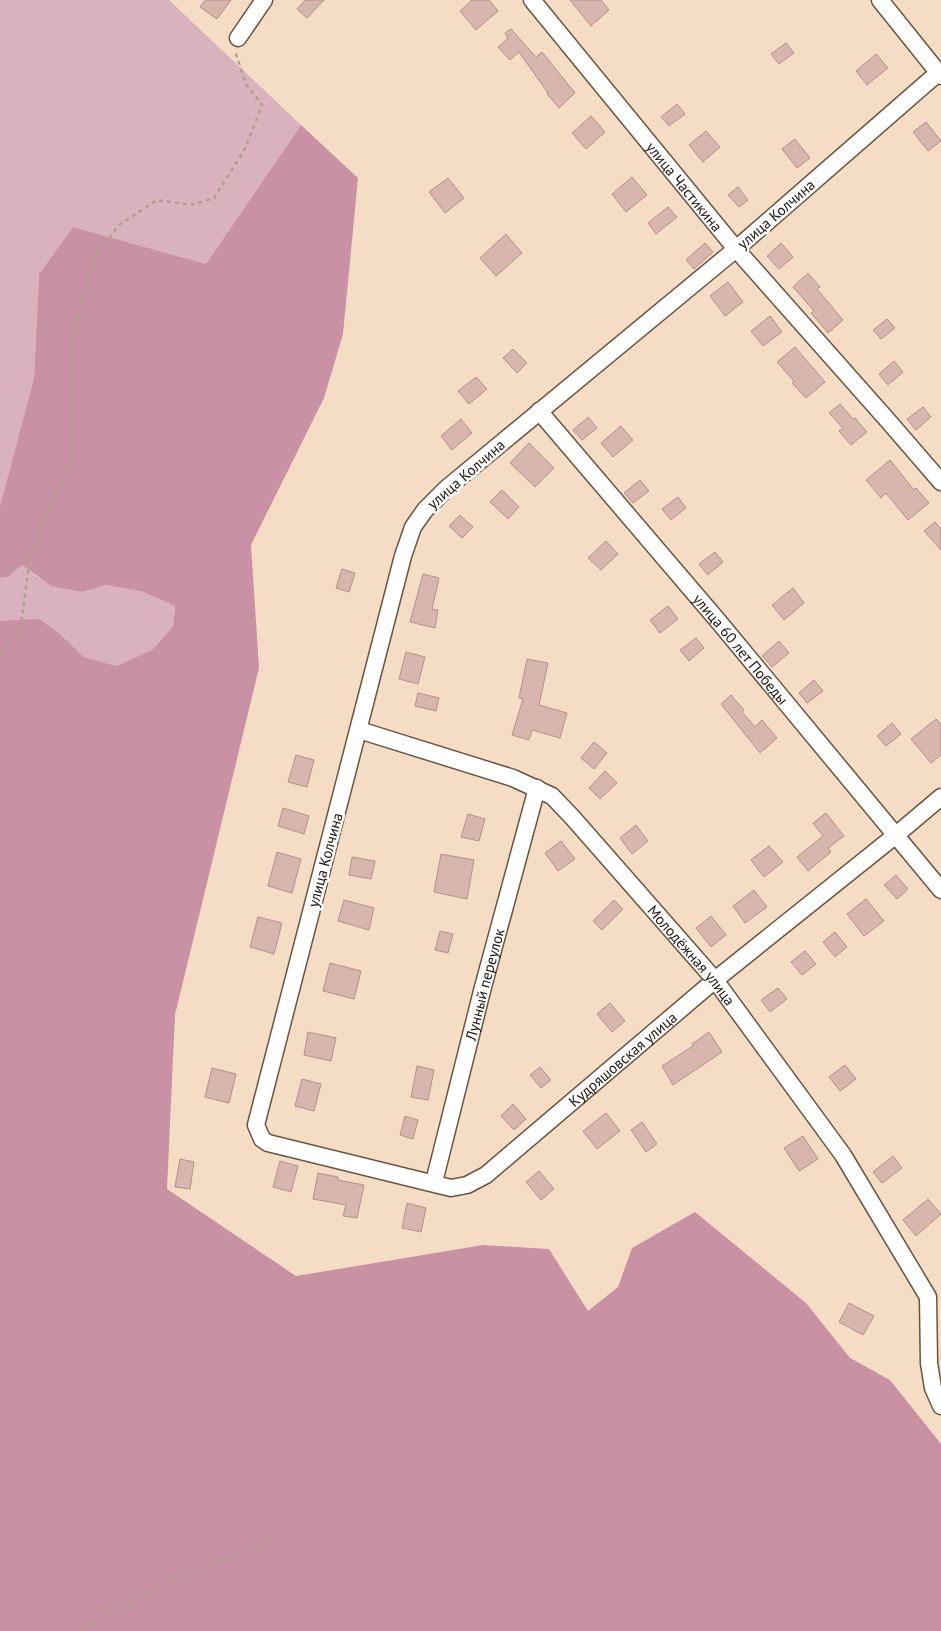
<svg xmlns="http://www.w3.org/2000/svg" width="941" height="1631" font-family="'PT Sans',sans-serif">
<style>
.green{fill:#d9b2be}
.forest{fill:#c992a4}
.building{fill:#d8b6ae;stroke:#b2918a}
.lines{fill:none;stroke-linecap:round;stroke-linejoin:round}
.minor-casing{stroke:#695540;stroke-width:19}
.path{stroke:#b29f8b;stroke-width:2.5;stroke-dasharray:4 4;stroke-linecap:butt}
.minor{stroke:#fff;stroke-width:16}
.labels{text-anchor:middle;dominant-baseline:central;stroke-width:5;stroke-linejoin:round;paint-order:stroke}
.street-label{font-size:15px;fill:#1d150c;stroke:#fff}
</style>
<rect width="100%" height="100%" fill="#f5ddc5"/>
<path class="green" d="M0 0H169L301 125 206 264 73 227 39 274 34 378 0 506Z
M22 565 40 579 83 592 106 585 143 592 175 606 173 626 153 649 117 666 84 657 60 634 0 621V578L8 577Z"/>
<path class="forest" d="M301 125 358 178 343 334 324 398 251 545 259 668 175 1015 167 1189 296 1276 483 1245 549 1249 588 1311 618 1287 632 1248 695 1212 806 1303 850 1358 890 1380 941 1444V1631H0V621L39 619 60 634 84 657 117 666 153 649 173 626 175 606 143 592 106 585 83 592 51 586 22 565 8 577 0 578V506L34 378 39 274 73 227 206 264Z"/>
<path class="building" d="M205 0H231L217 19 200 7Z
M305 0H324L307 18 297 9Z
M472 0H489L498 11 476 30 460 11Z
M570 0H601L609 10 591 26Z
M511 29 536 57 542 52 575 93 559 108 547 94 548 93 519 52 510 60 498 47 508 38 505 33Z
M786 43 794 53 779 64 771 54Z
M876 54 888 68 867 85 856 71Z
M677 104 685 114 669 126 661 117Z
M591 116 605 132 586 149 572 133Z
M926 122 941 141 928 151 913 132Z
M706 131 720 147 703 162 689 145Z
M795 139 810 158 797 168 782 149Z
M632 177 647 195 626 212 612 194Z
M448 178 464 198 445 213 429 192Z
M738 187 748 200 739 207 728 195Z
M668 207 677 217 656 234 648 223Z
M506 234 522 253 496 276 480 258Z
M705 243 713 252 694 269 686 260Z
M781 243 793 257 779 269 767 256Z
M808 273 820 287 817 289 843 320 828 333 811 313 814 311 793 287Z
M728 282 743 302 725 316 710 296Z
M770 316 782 332 763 346 751 331Z
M887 319 895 328 881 339 873 330Z
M795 347 825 382 806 398 792 383 794 381 777 362Z
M513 349 527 363 517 373 503 358Z
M894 361 903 372 888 385 879 374Z
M476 377 487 389 469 404 458 391Z
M840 404 853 419 855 418 867 432 851 445 839 431 843 428 829 413Z
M923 407 931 417 916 430 907 419Z
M588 417 597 428 582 440 573 430Z
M461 419 472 433 452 450 441 436Z
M621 426 633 440 613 457 601 443Z
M529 443 554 468 535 487 510 463Z
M890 460 914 490 916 488 929 503 908 520 886 493 881 498 866 480Z
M640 480 649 491 633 503 624 493Z
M502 490 519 507 508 519 490 502Z
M678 497 686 508 671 520 662 509Z
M460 515 473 527 462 538 449 526Z
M935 522 941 529V550L924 531Z
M606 541 618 554 601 570 588 558Z
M715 552 723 562 708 575 699 564Z
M342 569 355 573 349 592 336 588Z
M423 574 439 578 432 609 438 610 435 628 410 622Z
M793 588 804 603 784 620 772 605Z
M668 606 678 619 660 633 650 620Z
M696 638 704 648 689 661 680 650Z
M779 641 789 653 772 667 762 656Z
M406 652 425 657 418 684 399 679Z
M527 659 548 663 539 705 567 713 560 738 532 730 529 740 512 735 523 699 519 698Z
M814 680 823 691 807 703 799 693Z
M418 693 439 698 436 711 415 706Z
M731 695 744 710 742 712 755 727 762 720 777 738 760 753 721 704Z
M936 719 941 724V755L931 763 911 739Z
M892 723 901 734 886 746 877 736Z
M594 742 607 753 594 769 581 758Z
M296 755 314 760 307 787 288 782Z
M605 771 617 783 600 799 589 788Z
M283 808 309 816 304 834 278 826Z
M826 813 844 836 828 848 831 852 808 871 797 857 823 836 813 823Z
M468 814 485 819 479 841 461 837Z
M636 825 648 841 632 854 620 838Z
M561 841 575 859 558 871 545 853Z
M769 846 783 862 764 877 751 860Z
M277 852 301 859 292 893 268 886Z
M441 854 474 860 467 899 434 892Z
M352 857 375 861 371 879 349 875Z
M896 875 908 889 897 899 884 885Z
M754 890 767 907 745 923 733 906Z
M866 899 884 921 864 936 847 914Z
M344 900 374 908 369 930 338 921Z
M614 900 623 909 602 930 593 921Z
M711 916 726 935 711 947 696 928Z
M258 917 282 923 274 954 250 947Z
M440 931 453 934 448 953 435 950Z
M835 932 847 947 835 957 823 942Z
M805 951 816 964 802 975 791 962Z
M330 963 361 971 354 999 323 991Z
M778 988 787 999 770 1012 761 1000Z
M610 1003 625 1021 612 1032 597 1014Z
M308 1032 336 1038 331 1061 304 1055Z
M709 1032 722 1052 673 1085 662 1066 693 1046 692 1044Z
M845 1065 856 1079 840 1091 829 1077Z
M417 1066 434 1070 428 1100 411 1097Z
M540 1067 551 1080 541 1088 530 1075Z
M212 1068 236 1074 229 1103 205 1097Z
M302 1079 321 1084 314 1111 295 1106Z
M513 1104 526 1119 514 1130 501 1116Z
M606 1113 620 1131 597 1149 583 1131Z
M405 1116 418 1120 413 1139 400 1135Z
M642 1122 657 1144 646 1152 631 1130Z
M803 1136 818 1159 799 1171 784 1148Z
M893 1156 902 1168 882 1183 873 1172Z
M180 1159 194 1162 190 1189 175 1187Z
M280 1161 298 1166 291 1192 273 1187Z
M539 1171 554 1189 541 1200 526 1182Z
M318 1173 338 1177V1180L364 1185 357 1218 343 1216 346 1205 313 1199Z
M928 1199 941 1214 916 1236 903 1220Z
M407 1203 426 1208 421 1232 402 1228Z
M849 1303 874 1316 863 1335 839 1322Z"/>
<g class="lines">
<defs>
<g id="minor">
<path id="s1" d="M532 0 736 249 890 423 941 482"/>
<path d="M880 0 941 76"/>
<path d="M238 38 264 0"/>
<path id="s2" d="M938 73 736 249 447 488 425 510 413 527 403 556 256 1125 262 1139 268 1143 451 1188 467 1185 486 1175 715 980 896 835 941 797"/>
<path id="s3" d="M539 411 719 622 941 890"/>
<path id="s4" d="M359 730 513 778 552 796 573 818 715 980 843 1155 928 1297 929 1363 933 1388 941 1406"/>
<path id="s5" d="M434 1182 483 987 537 788"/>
</g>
</defs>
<use href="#minor" class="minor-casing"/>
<path class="path" d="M0 653 20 632 30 557 73 452 71 340 97 254 119 225 157 200 191 205 214 198 245 149 262 105 246 84 235 51
M80 1631 165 1585 274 1539"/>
<use href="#minor" class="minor"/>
</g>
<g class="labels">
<g class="street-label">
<text stroke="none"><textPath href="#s1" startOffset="241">улица Частикина</textPath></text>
<text transform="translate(776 214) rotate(-41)">улица Колчина</text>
<text transform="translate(466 474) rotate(-41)">улица Колчина</text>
<text stroke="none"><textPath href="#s3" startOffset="312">улица 60 лет Победы</textPath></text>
<text transform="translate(325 860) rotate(-75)">улица Колчина</text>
<text stroke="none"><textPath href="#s4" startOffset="416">Молодёжная улица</textPath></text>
<text stroke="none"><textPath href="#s5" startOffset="204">Лунный переулок</textPath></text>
<text stroke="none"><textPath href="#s2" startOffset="1741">Кудряшовская улица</textPath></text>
</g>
</g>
</svg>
